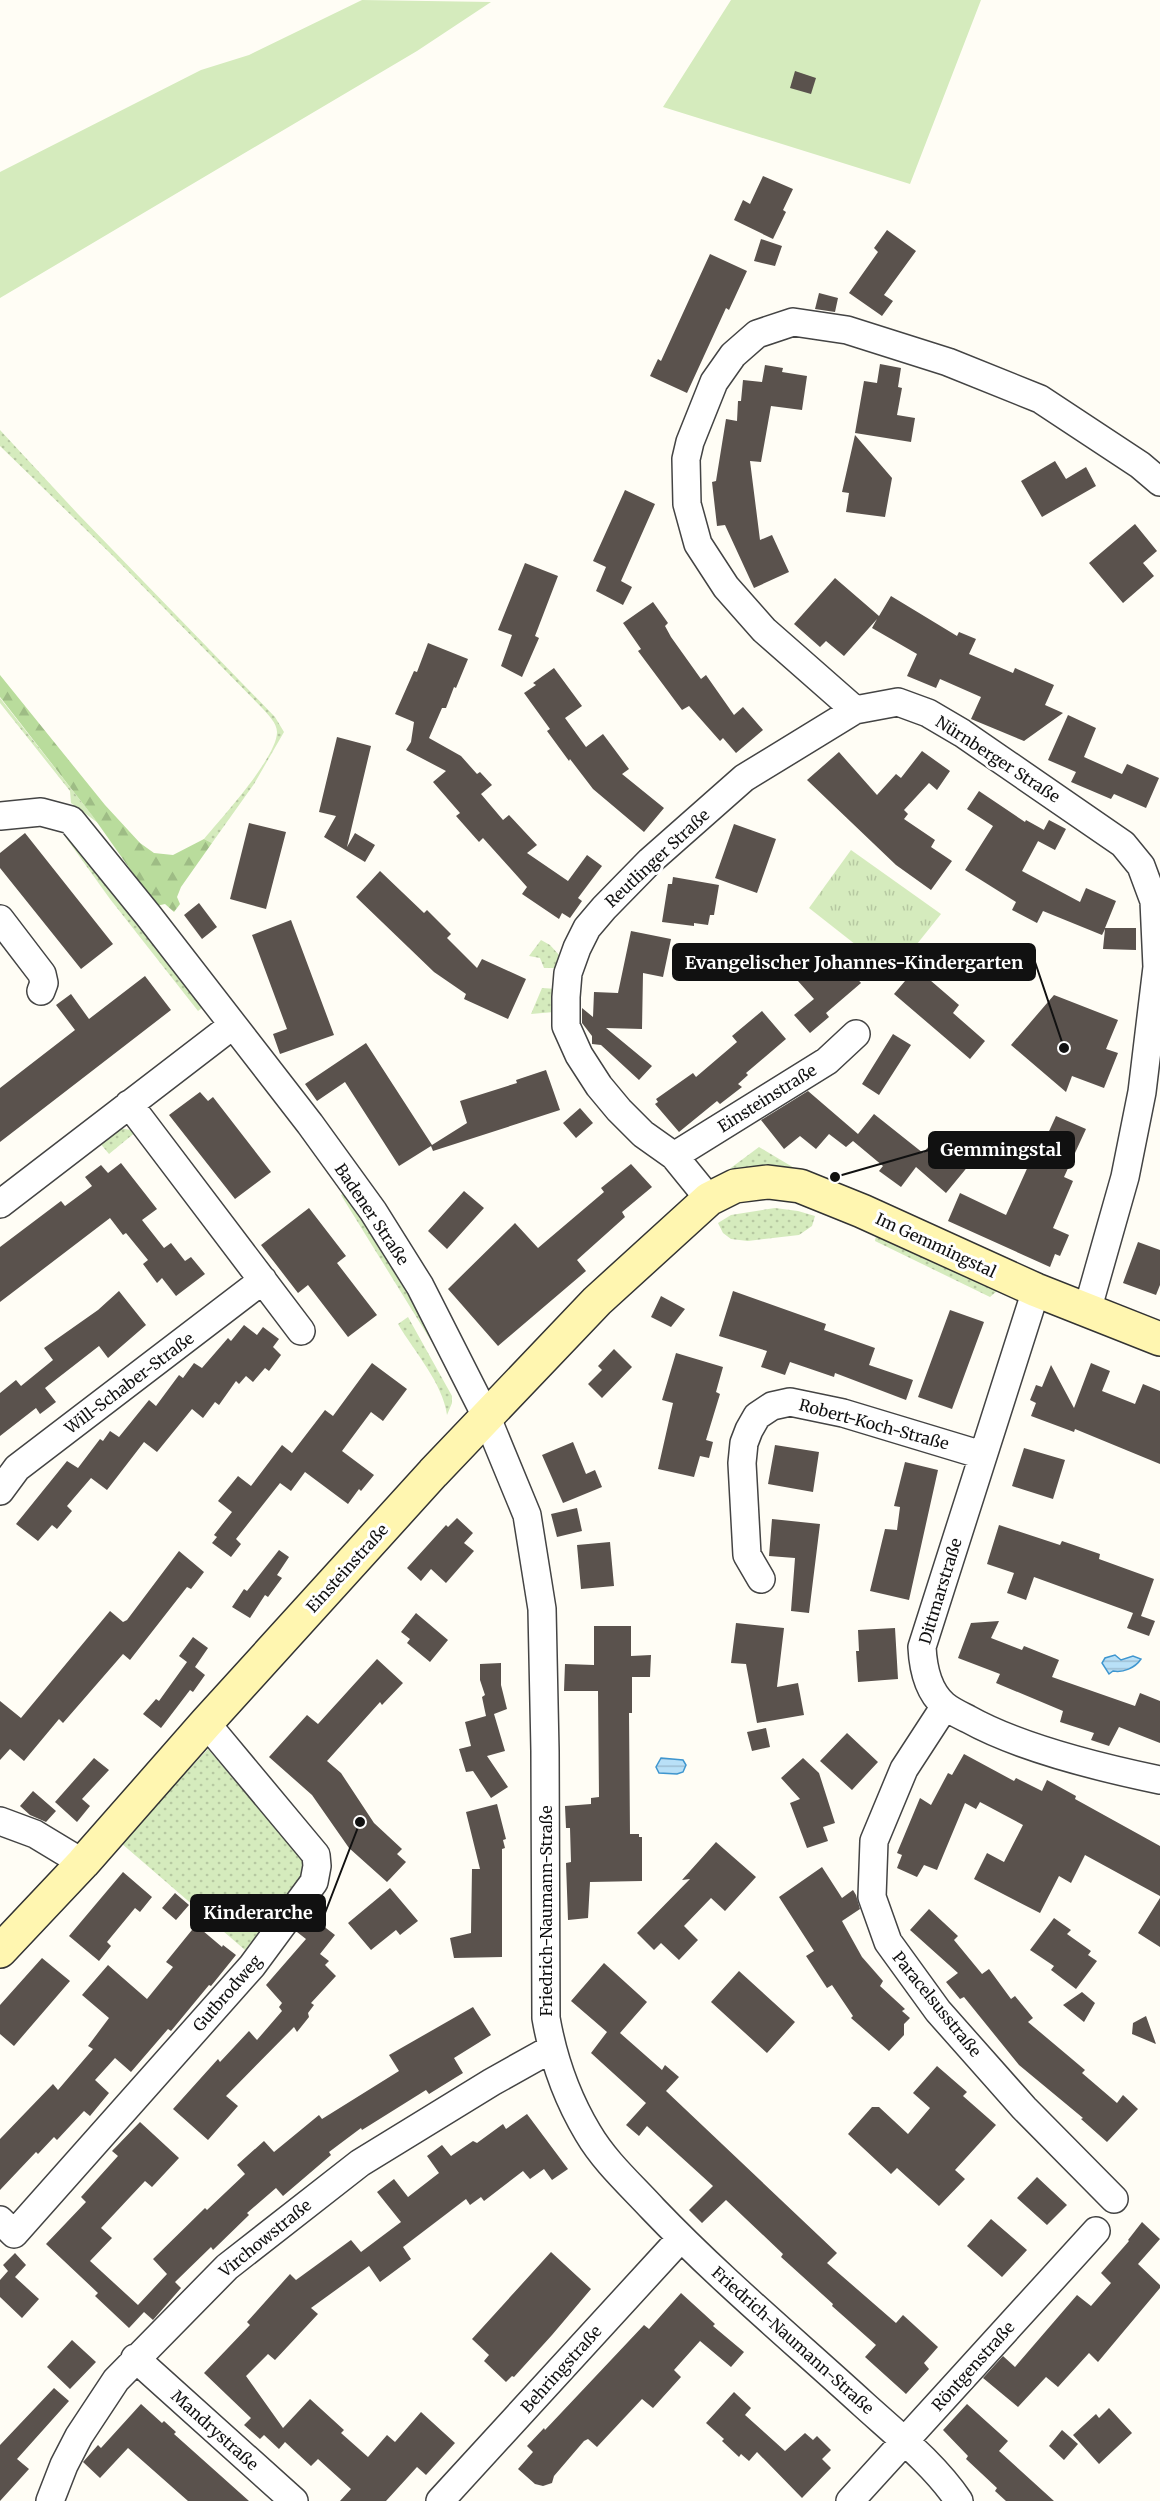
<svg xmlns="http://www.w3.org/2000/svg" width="1160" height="2501" font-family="Merriweather,serif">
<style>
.grass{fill:url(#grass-dots)}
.forest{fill:url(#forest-firs)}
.park{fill:url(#park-tufts)}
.garden{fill:#d5ebbd}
.water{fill:url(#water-rules);stroke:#3f96cf;stroke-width:1.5}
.building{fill:#5a524d}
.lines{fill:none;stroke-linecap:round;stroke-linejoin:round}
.street-casing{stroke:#444;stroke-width:30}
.secondary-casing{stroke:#333;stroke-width:36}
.street{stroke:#fff;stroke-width:27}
.secondary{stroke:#fff6b0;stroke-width:33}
.labels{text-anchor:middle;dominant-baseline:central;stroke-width:6;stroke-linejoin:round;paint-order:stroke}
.street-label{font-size:16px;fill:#111;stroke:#fff}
.leader{fill:none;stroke:#111;stroke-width:2}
.callout-dot{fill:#111;stroke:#fff;stroke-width:2}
.callout{fill:#111;stroke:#111;stroke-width:2}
.callout-label{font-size:18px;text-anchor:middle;font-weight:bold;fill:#fff}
</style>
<defs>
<pattern id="grass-dots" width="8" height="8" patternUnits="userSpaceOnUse" patternTransform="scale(1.5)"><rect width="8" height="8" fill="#d5ebbd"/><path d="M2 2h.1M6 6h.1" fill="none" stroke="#b6c8a1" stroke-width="1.8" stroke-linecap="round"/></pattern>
<pattern id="forest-firs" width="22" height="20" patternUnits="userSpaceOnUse" patternTransform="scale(1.5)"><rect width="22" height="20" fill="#b9dc9c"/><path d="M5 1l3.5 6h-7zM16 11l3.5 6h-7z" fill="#9ebc85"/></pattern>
<pattern id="park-tufts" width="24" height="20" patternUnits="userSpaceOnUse" patternTransform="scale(1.5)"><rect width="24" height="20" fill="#d5ebbd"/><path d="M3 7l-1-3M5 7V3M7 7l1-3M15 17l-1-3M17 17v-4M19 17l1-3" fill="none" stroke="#b6c8a1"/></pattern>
<pattern id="water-rules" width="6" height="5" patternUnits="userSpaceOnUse" patternTransform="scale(1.5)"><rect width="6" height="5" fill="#b9e0f7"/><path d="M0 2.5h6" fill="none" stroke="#9ebfd3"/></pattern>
</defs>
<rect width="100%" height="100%" fill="#fffdf5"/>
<path class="grass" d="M0 430 78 514 275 717 284 732 254 784 212 843 204 839C221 818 277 758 277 732 277 723 268 715 263 709L115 558 0 446Z
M0 698 98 823 71 803 70 791 0 703Z
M64 835 75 843 203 1007 198 1011 110 899Z
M541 940 550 945 560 956 559 968H544L540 958 529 956Z
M542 988 557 989 554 1012 531 1014Z
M119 1128 137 1131 109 1154 99 1142Z
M759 1147 806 1175 716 1179Z
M346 1192 446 1354 441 1357 341 1195Z
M775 1208 798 1211 815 1216 812 1226 799 1235 748 1241 731 1239 723 1233 718 1223 731 1215Z
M876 1235 887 1238 997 1291 990 1297 875 1241Z
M408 1317 452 1396V1403L447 1415C442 1382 415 1353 398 1324Z
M208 1749 311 1870 245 1950 121 1843Z"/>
<path class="forest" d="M0 675 105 805 140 843 154 853 173 855 204 839 212 843 181 887 177 897 180 904 174 912 165 904 156 906 94 818 0 697Z"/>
<path class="park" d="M851 850 941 914 893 974 809 908Z"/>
<path class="garden" d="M362 0 491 2 417 51 0 298V172L201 70 249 55Z
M731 0H981L910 184 663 107Z"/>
<path class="water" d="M1115 1655 1121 1660 1133 1656 1141 1659C1135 1668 1123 1673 1113 1671L1109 1674 1102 1663 1105 1658Z
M661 1758 683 1760 686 1765 683 1772 677 1774 659 1773 656 1767Z"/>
<path class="building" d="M795 71 816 78 811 94 790 88Z
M763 176 793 189 783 210 786 212 773 239 734 220 743 200 750 204Z
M887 230 916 251 884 295 893 301 882 316 849 293 878 252 874 248Z
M761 239 782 246 775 266 754 261Z
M710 254 747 271 729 310 726 308 687 393 650 376 658 359 661 361Z
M819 293 838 298 835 312 815 309Z
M880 364 901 368 898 387 902 388 897 415 915 418 911 442 855 433 864 381 877 383Z
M765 365 783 368 782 372 807 376 802 410 771 406 761 462 750 461 760 540 772 535 789 572 754 588 725 525 717 526 712 482 716 481 726 419 737 421 738 401H741L743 380 762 382Z
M855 435 892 478 885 517 846 512 849 493 842 492Z
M1055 461 1066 479 1086 467 1096 486 1042 517 1021 481Z
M625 490 655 504 621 581 632 587 623 605 596 591 606 567 593 561Z
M1135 524 1157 551 1143 563 1154 576 1123 603 1089 563Z
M525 563 558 576 535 636 539 638 522 677 501 666 512 635 498 630Z
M835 578 879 616 891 596 957 636 959 632 976 639 969 654 1013 673 1015 668 1054 685 1045 705 1063 713 1024 741 971 719 981 697 940 679 936 688 907 676 917 654 872 628 877 619 844 656 826 641 820 647 794 624Z
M653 602 668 623 665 626 671 637 701 679 706 675 734 715 743 707 763 730 736 753 723 738 720 741 689 706 682 710 638 651 641 649 623 623Z
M428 643 468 659 456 688 454 687 446 708H442L429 738 461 756 477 774 480 772 492 785 481 794 503 820 509 815 537 845 527 853 568 881 587 855 602 866 578 898 582 901 570 918 562 913 559 919 522 894 527 887 483 838 479 842 456 816 460 813 433 782 446 771 406 750 411 742 414 722 395 714 414 671 417 672Z
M554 668 582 706 565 718 586 747 603 734 629 769 622 774 664 808 644 832 593 789 570 759 569 761 547 731 550 729 524 693 536 685 533 683Z
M1068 715 1096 728 1084 757 1122 774 1127 764 1159 778 1146 808 1114 794 1111 799 1071 782 1076 772 1048 760Z
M337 737 371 746 347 847 355 833 375 845 365 862 324 837 336 816 319 812Z
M922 751 950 771 937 790 929 783 904 810 908 814 904 819 935 840 931 847 952 861 931 890 896 865 807 780 839 752 877 795 896 774 901 778Z
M979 791 1025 822 1026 820 1044 830 1022 871 1080 902 1086 888 1116 901 1105 928H1136V950L1103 949 1105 929 1102 935 1043 911 1037 923 1012 910 1016 902 965 870 993 826 967 809Z
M1049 820 1066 829 1055 850 1038 841Z
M249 823 286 832 266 909 230 899Z
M734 824 776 839 757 893 715 878Z
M25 833 113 944 81 969 0 868V853Z
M380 871 424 913 427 910 451 934 447 938 477 968 482 959 526 979 508 1019 464 999 466 994 434 972 356 897Z
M673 877 719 885 714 915H710L708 925 694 923V926L662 922 668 884H672Z
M199 903 217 927 202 939 184 915Z
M291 920 334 1035 280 1054 273 1034 287 1029 252 935Z
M631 931 671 939 663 977 643 973 642 1029 606 1028 652 1066 639 1080 601 1045 592 1044V1036L582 1023V1008L593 1017 594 992 618 993Z
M833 951 861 983 826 1013 829 1017 810 1033 794 1015 814 999 798 981Z
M916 968 959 1005 953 1013 985 1041 970 1059 894 994Z
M145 976 171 1010 0 1142V1088L75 1030 56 1005 71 994 89 1019Z
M1054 995 1118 1020 1106 1049 1118 1053 1104 1088 1072 1076 1066 1092 1011 1045Z
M762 1011 786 1039 746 1073 748 1075 738 1084 742 1087 720 1104 717 1101 679 1132 655 1104 658 1102 656 1099 693 1073 696 1077 737 1042 732 1036Z
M893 1034 911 1045 879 1095 862 1084Z
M366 1043 432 1145 467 1123 460 1101 517 1083 516 1080 546 1070 560 1110 433 1151 431 1146 399 1166 345 1082 317 1101 305 1084Z
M808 1091 858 1134 874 1114 923 1153 937 1137 957 1154 961 1148 974 1159 946 1193 916 1167 901 1187 879 1171 883 1166 853 1141 846 1147 829 1134 816 1149 800 1136 784 1149 761 1120Z
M200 1092 208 1101 213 1097 271 1172 235 1199 169 1115Z
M580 1108 593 1123 576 1138 563 1123Z
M1056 1116 1086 1129 1064 1177 1073 1181 1053 1228 1069 1235 1060 1256 1055 1254 1050 1267 948 1221 960 1193 1006 1215 1030 1162 1034 1164Z
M121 1163 157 1209 142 1220 164 1248 171 1243 185 1261 191 1257 205 1274 176 1296 162 1278 157 1283 143 1264 148 1260 126 1233 123 1235 110 1218 0 1302V1247L61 1201 65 1206 92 1186 85 1177 101 1165 108 1173Z
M631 1164 652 1187 622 1212 625 1217 577 1260 586 1271 498 1346 448 1289 515 1223 538 1248 604 1192 601 1188Z
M464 1191 484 1208 447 1249 428 1231Z
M309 1208 346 1256 337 1263 377 1315 348 1337 308 1285 298 1293 261 1245Z
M1138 1242 1160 1250V1285L1156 1295 1123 1283Z
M119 1291 146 1325 108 1358 99 1346 45 1388 56 1402 40 1414 36 1408 0 1436V1393L16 1380 21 1386 53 1360 44 1348 98 1310Z
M733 1291 826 1324 824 1330 875 1348 869 1365 913 1380 906 1400 835 1373 834 1377 790 1362 785 1375 761 1367 767 1351 719 1336Z
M661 1296 685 1309 671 1327 651 1317Z
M950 1310 984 1322 952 1409 918 1397Z
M244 1325 257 1335 263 1327 279 1339 273 1347 281 1355 269 1371 265 1368 253 1382 246 1376 239 1384 236 1381 219 1405 215 1402 203 1418 192 1409 157 1452 144 1442 107 1490 91 1478 67 1506 72 1511 57 1529 52 1525 38 1541 16 1524 67 1461 78 1468 100 1439 103 1441 110 1431 119 1437 149 1400 156 1406 179 1375 183 1378 194 1363 202 1368 228 1338 231 1341Z
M614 1349 632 1367 602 1398 588 1384 602 1370 598 1366Z
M676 1353 723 1367 716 1392 720 1394 706 1440 713 1442 709 1458 700 1456 694 1477 658 1469 673 1403 662 1400Z
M372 1363 407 1389 383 1421 371 1412 342 1451 374 1475 361 1491 359 1489 348 1504 305 1472 291 1491 280 1483 236 1539 241 1544 231 1557 212 1543 217 1537 214 1535 232 1512 218 1501 238 1476 251 1486 282 1445 292 1453 325 1410 333 1416Z
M1091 1363 1110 1371 1102 1391 1135 1404 1143 1384 1160 1391V1464L1075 1429 1074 1432 1031 1416 1036 1403 1030 1400 1036 1385 1042 1387 1051 1365 1074 1408Z
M573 1442 586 1474 595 1470 602 1487 563 1503 542 1455Z
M775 1445 819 1452 813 1492 768 1484Z
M1024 1448 1065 1460 1053 1499 1012 1486Z
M905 1462 938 1470 909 1600 870 1591 885 1529 897 1530 900 1507 894 1506Z
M577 1508 582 1531 557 1537 551 1514Z
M457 1518 473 1533 464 1543 474 1551 446 1583 431 1569 421 1581 407 1568 446 1525 448 1527Z
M772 1519 820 1524 809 1613 791 1611 795 1558 769 1556Z
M999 1525 1060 1545 1062 1541 1100 1554 1099 1559 1154 1579 1141 1616 1155 1621 1149 1636 1127 1628 1133 1613 1034 1577 1026 1600 1007 1593 1014 1573 987 1564Z
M610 1542 614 1586 581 1589 577 1545Z
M279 1550 289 1557 277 1575 282 1578 268 1597 265 1595 250 1618 232 1607 244 1589 247 1591Z
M179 1551 204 1572 191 1589 187 1587 130 1660 123 1654 63 1723 59 1719 24 1761 10 1749 0 1760V1701L21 1718 110 1611 123 1622 127 1620Z
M416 1613 448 1640 430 1662 407 1643 410 1639 401 1632Z
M999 1621 991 1638 1022 1650 1024 1646 1059 1660 1052 1677 1135 1706 1140 1693 1160 1701V1743L1119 1727 1109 1746 1091 1740 1094 1733 1060 1722 1063 1711 996 1683 1000 1674 958 1658 971 1623Z
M736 1623 784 1628 777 1687 798 1683 804 1715 757 1723 746 1664 731 1663Z
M594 1626H631V1656L651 1655 650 1677H632V1713H629L630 1834H639V1837H642V1881L590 1882 588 1918 568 1920 566 1863 571 1862 570 1828H566L565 1806 591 1804V1798L599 1797 598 1691H564L565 1664 594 1665Z
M895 1628 898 1679 858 1682 856 1651H859L858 1630Z
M193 1637 208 1648 195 1667 205 1675 193 1692 190 1690 161 1728 143 1714 156 1699 159 1701 187 1662 179 1656Z
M377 1659 403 1683 382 1705 380 1702 327 1761 341 1773 374 1823 402 1849 397 1854 406 1862 387 1882 349 1848 312 1795 269 1757 307 1715 318 1724Z
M501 1663V1685L507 1709 494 1714 505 1751 487 1756 508 1787 491 1798 473 1771 466 1772 459 1749 471 1746 465 1722 486 1716 482 1697 485 1695 480 1680V1664Z
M766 1728 770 1747 752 1751 747 1732Z
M847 1733 878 1762 852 1790 820 1761Z
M964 1754 1014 1781 1016 1778 1042 1791 1047 1780 1076 1796 1075 1799 1160 1846V1896L1085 1855 1071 1883 1059 1876 1040 1913 974 1879 987 1853 1004 1862 1023 1825 980 1802 976 1809 965 1803 937 1870 924 1865 917 1877 897 1868 902 1855 897 1853 920 1798 931 1805 948 1773 952 1775Z
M94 1758 109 1770 82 1799 90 1806 77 1822 55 1802Z
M803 1758 819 1773 835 1823 823 1827 828 1841 807 1848 790 1803 800 1799 781 1778Z
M33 1791 56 1811 46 1822 30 1815 20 1806Z
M497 1804 506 1839 503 1840 505 1848 502 1849V1957L454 1958 450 1938 471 1933 472 1869H480L466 1812Z
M716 1842 756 1877 725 1911 711 1898 684 1926 698 1940 679 1960 661 1943 654 1950 637 1933 690 1879 682 1880Z
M822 1867 842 1898 853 1890 856 1895 860 1909 842 1921 862 1957 883 1981 880 1986 905 2009 902 2011 910 2018 904 2024V2035L889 2051 851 2018 853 2016 832 1985 827 1988 806 1956 814 1951 779 1897Z
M123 1872 152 1897 140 1912 135 1908 107 1942 111 1946 99 1961 69 1936Z
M390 1888 418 1921 400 1935 396 1930 371 1950 348 1923Z
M175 1893 189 1905 176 1920 162 1908Z
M1160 1898V1947L1138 1933Z
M929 1909 958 1936 954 1940 982 1974 989 1969 1011 1999 1015 1996 1033 2018 1028 2022 1085 2070 1082 2073 1117 2103 1123 2095 1138 2109 1107 2142 1081 2119 1083 2118 1019 2065 964 1997 960 1999 946 1982 958 1973 910 1930Z
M309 1915 335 1935 320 1954 329 1961 325 1965 336 1976 311 2003 314 2005 308 2013 309 2017 297 2032 294 2027 226 2096 238 2106 208 2140 173 2109 218 2059 220 2062 249 2031 257 2040 282 2011 279 2007 282 2003 266 1985 306 1939 297 1932Z
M1054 1918 1071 1930 1067 1934 1091 1951 1088 1955 1097 1961 1076 1989 1051 1970 1054 1966 1030 1950Z
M196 1925 222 1947 223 1945 236 1955 211 1986 209 1985 171 2031 168 2029 131 2072 115 2058 95 2080 109 2093 90 2116 84 2111 57 2140 54 2137 38 2154 36 2152 0 2190V2139L53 2084 58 2090 93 2049 88 2046 109 2018 82 1995 108 1965 147 1999 173 1967 166 1962Z
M42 1958 70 1981 14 2046 0 2034V2005Z
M604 1963 647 2002 620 2033 662 2070 665 2065 679 2077 666 2091 837 2253 827 2263 896 2323 903 2315 938 2347 924 2363 929 2369 906 2394 865 2357 876 2345 832 2306 833 2304 781 2257 783 2254 726 2200 702 2223 689 2210 713 2186 647 2126 639 2136 626 2125 646 2103 591 2053 607 2032 571 2001Z
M739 1971 795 2022 767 2053 711 2002Z
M1082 1992 1095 2003 1084 2022 1063 2005Z
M473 2007 491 2035 454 2058 463 2073 429 2094 426 2090 362 2130 361 2128 329 2152 331 2155 283 2196 276 2188 247 2213 249 2215 213 2250 211 2247 175 2282 181 2288 153 2320 144 2312 129 2328 95 2296 98 2293 46 2244 86 2202 81 2197 118 2156 112 2151 140 2122 179 2158 152 2187 145 2181 101 2228 112 2238 90 2261 138 2305 167 2274 153 2259 205 2208 207 2210 245 2174 237 2165 264 2141 274 2152 319 2115 322 2119 399 2071 389 2055Z
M1146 2016 1156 2044 1132 2034 1133 2023Z
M937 2066 967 2092 963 2096 996 2125 955 2170 965 2179 939 2206 897 2168 891 2174 848 2134 872 2107H879L908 2134 930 2108 913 2093Z
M527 2114 568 2169 552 2180 544 2169 530 2179 523 2171 484 2201 481 2197 470 2205 466 2199 403 2247 411 2259 380 2282 369 2266 311 2308 318 2314 275 2360 268 2354 246 2376 283 2428 310 2399 344 2430 341 2433 368 2457 387 2435 395 2442 421 2412 455 2443 426 2475 417 2467 386 2501H340L351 2489 318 2459 311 2466 285 2442 279 2449 264 2435 260 2439 244 2425 251 2418 204 2373 250 2325 247 2322 290 2274 296 2280 351 2240 361 2252 401 2222 377 2192 394 2179 408 2197 439 2173 427 2156 442 2145 451 2156 473 2141 477 2143 503 2124 506 2129Z
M1037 2177 1067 2205 1047 2225 1017 2198Z
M991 2219 1027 2250 1002 2277 967 2246Z
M1142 2222 1160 2239 1138 2264 1160 2285V2288L1098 2362 1089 2353 1058 2387 1046 2377 1018 2407 983 2378 1003 2356 1015 2367 1077 2295 1091 2306 1111 2283 1101 2273 1129 2241 1128 2240Z
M551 2252 591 2289 552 2335 514 2377 512 2376 506 2382 484 2361 489 2355 472 2339Z
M15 2253 26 2265 15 2277 39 2299 22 2318 0 2297V2280L8 2271 3 2265Z
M681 2293 715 2324 713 2326 744 2352 731 2367 700 2341 674 2370 681 2377 653 2408 642 2399 597 2447 588 2439 584 2441 554 2476 552 2483 543 2486 535 2484 518 2469 533 2452 527 2446 544 2428 545 2430 644 2325 649 2329Z
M72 2340 96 2362 70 2389 47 2367Z
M54 2388 69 2401 17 2459 29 2469 0 2501V2445Z
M734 2392 751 2408 745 2415 785 2451 805 2433 813 2440 817 2436 831 2450 822 2459 831 2468 802 2498 757 2452 749 2461 741 2454 739 2457 722 2441 724 2439 706 2423Z
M141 2404 162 2423 164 2421 176 2432 174 2434 249 2501H188L128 2448 100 2478 83 2462 98 2445 101 2448Z
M967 2404 1008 2441 999 2451 1054 2501H1006L995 2491 997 2488 966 2459 968 2456 943 2430Z
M1109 2408 1132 2433 1099 2464 1073 2435 1096 2414 1099 2418Z
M1062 2430 1078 2444 1064 2460 1049 2446Z"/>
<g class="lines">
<defs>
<path id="street" d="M855 710 764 630 726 587 698 544 687 504 686 459 690 442 714 382 733 355 757 334 793 322 847 330 948 362 1040 399 1140 465 1160 482
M0 816 41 812 71 820 148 915 310 1124 373 1211 420 1286 487 1418 527 1515 542 1609 545 1751 546 2018C553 2058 567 2098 588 2133 605 2162 631 2185 653 2209 719 2278 793 2340 863 2404 896 2434 934 2464 959 2501
M0 919 42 974 44 983 41 991
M129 1104 301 1331
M674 1156 827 1061 856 1034
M709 1199 674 1156 643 1134 619 1110 599 1086 579 1055 566 1026V997L568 973 577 948 587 928 604 908 650 861 744 778 855 710 898 702 928 713 962 733 1123 844 1141 866 1154 901 1157 967 1142 1092 1125 1177 1087 1311
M0 1204 233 1025
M1036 1290 922 1647C923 1667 928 1691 944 1705 951 1711 960 1715 968 1719 1020 1748 1102 1768 1160 1780
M0 1491 17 1468 263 1280
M761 1579 747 1555 742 1463 744 1443 749 1430 757 1416 772 1406 790 1402 843 1413 982 1455
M945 1706 904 1769 874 1841 872 1897 888 1942 938 2011 1024 2108 1114 2199
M0 1821 35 1834 83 1863
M0 2220 14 2234 252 1966 314 1882 317 1866 316 1855 206 1723
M135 2358 294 2501
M50 2501 64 2465 79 2436 116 2380 227 2267 360 2163 492 2082 551 2049
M440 2501 681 2238
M850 2501 1096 2231"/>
<path id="secondary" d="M0 1951 83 1863 206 1723 433 1473 597 1301 709 1199 735 1186 768 1182 800 1186 862 1211 1036 1290 1160 1339"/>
</defs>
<use href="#street" class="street-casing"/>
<use href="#secondary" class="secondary-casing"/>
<use href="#street" class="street"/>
<use href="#secondary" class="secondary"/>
</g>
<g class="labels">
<g class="street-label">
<text transform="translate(998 759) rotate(33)">Nürnberger Straße</text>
<text transform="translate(657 858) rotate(-43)">Reutlinger Straße</text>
<text transform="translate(767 1098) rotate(-32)">Einsteinstraße</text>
<text transform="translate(372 1214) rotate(56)">Badener Straße</text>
<text transform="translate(936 1245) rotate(25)">Im Gemmingstal</text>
<text transform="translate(129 1383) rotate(-37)">Will-Schaber-Straße</text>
<text transform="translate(874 1424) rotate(15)">Robert-Koch-Straße</text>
<text transform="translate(347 1568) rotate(-48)">Einsteinstraße</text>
<text transform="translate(940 1591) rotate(-73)">Dittmarstraße</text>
<text transform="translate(546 1911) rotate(-90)">Friedrich-Naumann-Straße</text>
<text transform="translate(227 1993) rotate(-49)">Gutbrodweg</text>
<text transform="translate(937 2004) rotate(51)">Paracelsusstraße</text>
<text transform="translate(265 2238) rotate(-39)">Virchowstraße</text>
<text transform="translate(793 2340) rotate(42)">Friedrich-Naumann-Straße</text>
<text transform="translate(973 2366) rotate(-48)">Röntgenstraße</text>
<text transform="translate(561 2369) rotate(-48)">Behringstraße</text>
<text transform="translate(215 2430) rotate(42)">Mandrystraße</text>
</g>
</g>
<path class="leader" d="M1064 1048L1035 962M835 1177L929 1150M360 1822L325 1913"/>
<g class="callout-dot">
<circle cx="1064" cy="1048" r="6"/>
<circle cx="835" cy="1177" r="6"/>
<circle cx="360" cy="1822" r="6"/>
</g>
<g class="callout">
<rect x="673" y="944" width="362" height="36" rx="6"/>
<rect x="929" y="1132" width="145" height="36" rx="6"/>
<rect x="191" y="1895" width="134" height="36" rx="6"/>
</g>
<g class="callout-label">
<text x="854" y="969">Evangelischer Johannes-Kindergarten</text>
<text x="1001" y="1156">Gemmingstal</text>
<text x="258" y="1919">Kinderarche</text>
</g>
</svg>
